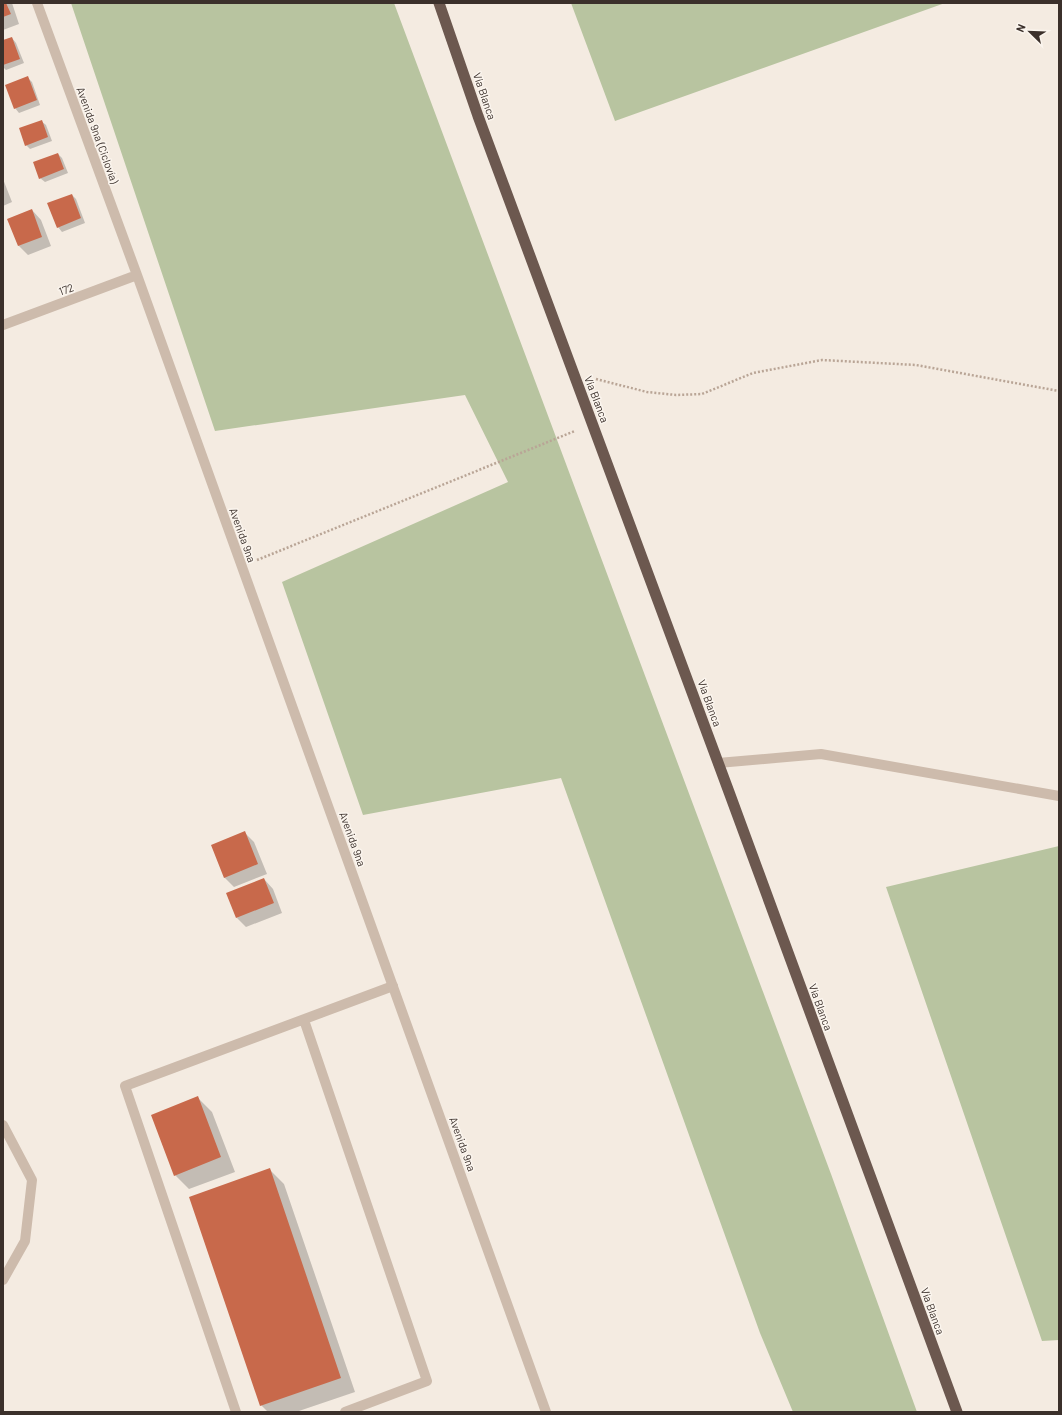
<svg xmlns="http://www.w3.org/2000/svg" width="1062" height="1415" font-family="Barlow,sans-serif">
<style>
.green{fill:#b8c4a0}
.shadow{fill:#0003}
.building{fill:#c8694b}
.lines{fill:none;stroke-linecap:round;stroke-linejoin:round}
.path{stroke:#b9a596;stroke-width:2.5;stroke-dasharray:2 2;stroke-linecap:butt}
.service{stroke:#cdbbac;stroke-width:10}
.tertiary{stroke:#cdbbac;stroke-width:10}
.trunk{stroke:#6c584f;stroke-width:11}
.labels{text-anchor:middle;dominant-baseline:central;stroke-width:3;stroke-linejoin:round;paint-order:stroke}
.street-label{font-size:11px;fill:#3b302b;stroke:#fbf5ee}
</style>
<rect width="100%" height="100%" fill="#f4ebe1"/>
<path class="green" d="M71 3H394L831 1174 917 1412H793L760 1333 561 778 363 815 282 582 508 482 465 395 215 431Z
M571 3H945L615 121Z
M1059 846V1340L1042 1341 886 887Z"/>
<path class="shadow" d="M3 3H12L19 24 3 30Z
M12 38 16 43 24 63 6 70 3 67V41Z
M27 77 32 82 40 105 19 113 15 108Z
M41 121 46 125 52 141 30 149 26 145Z
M58 154 62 158 68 173 45 182 40 178Z
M3 179 12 202 3 206Z
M72 195 76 199 85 223 62 232 58 227Z
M32 210 41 220 51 246 28 255 18 245Z
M245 833 254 842 267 874 234 887 224 877Z
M264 879 273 889 282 913 246 927 237 918Z
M198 1098 212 1112 235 1172 189 1189 175 1175Z
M270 1170 284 1184 355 1392 296 1412H268L261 1405Z"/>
<path class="building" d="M3 3H6L11 14 3 17Z
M12 37 20 59 3 65V40Z
M28 76 37 100 14 109 5 85Z
M42 120 48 137 25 146 19 128Z
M58 153 64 169 39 179 33 162Z
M72 194 81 218 57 228 47 203Z
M32 209 42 237 18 246 7 219Z
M245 831 258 864 224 878 211 845Z
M264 878 274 903 236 918 226 893Z
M198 1096 221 1157 174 1176 151 1115Z
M270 1168 341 1378 260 1406 189 1197Z"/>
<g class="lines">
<path class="path" d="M596 379 647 392 676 395 702 394 753 373 822 360 916 365 1059 391
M257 560 575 431"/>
<path class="service" d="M718 763 821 754 1059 796
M304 1020 427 1381 345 1412
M3 1125 32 1180 25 1241 3 1280
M236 1412 125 1086 393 986"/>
<path class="tertiary" d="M37 3 137 275 546 1412
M3 325 137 275"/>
<path class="trunk" d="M439 3 478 116 729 792 957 1412"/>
</g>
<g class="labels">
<g class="street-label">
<text transform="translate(485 96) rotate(71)">Vía Blanca</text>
<text transform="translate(98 135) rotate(70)">Avenida 9na (Ciclovía)</text>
<text transform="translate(66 289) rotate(-20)">172</text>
<text transform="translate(597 399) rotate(69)">Vía Blanca</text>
<text transform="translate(243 535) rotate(70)">Avenida 9na</text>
<text transform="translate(710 703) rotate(70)">Vía Blanca</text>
<text transform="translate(353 839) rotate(70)">Avenida 9na</text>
<text transform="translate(821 1007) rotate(70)">Vía Blanca</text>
<text transform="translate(463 1144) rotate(70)">Avenida 9na</text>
<text transform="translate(933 1311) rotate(70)">Vía Blanca</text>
</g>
</g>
<rect width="1062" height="1415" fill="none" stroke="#3b302b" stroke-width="8"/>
<g transform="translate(1030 32) rotate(293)" stroke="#fbf5ee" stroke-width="3" paint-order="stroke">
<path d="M0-3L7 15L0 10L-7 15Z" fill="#3b302b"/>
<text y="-6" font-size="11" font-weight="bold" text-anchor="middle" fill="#3b302b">N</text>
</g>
</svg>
